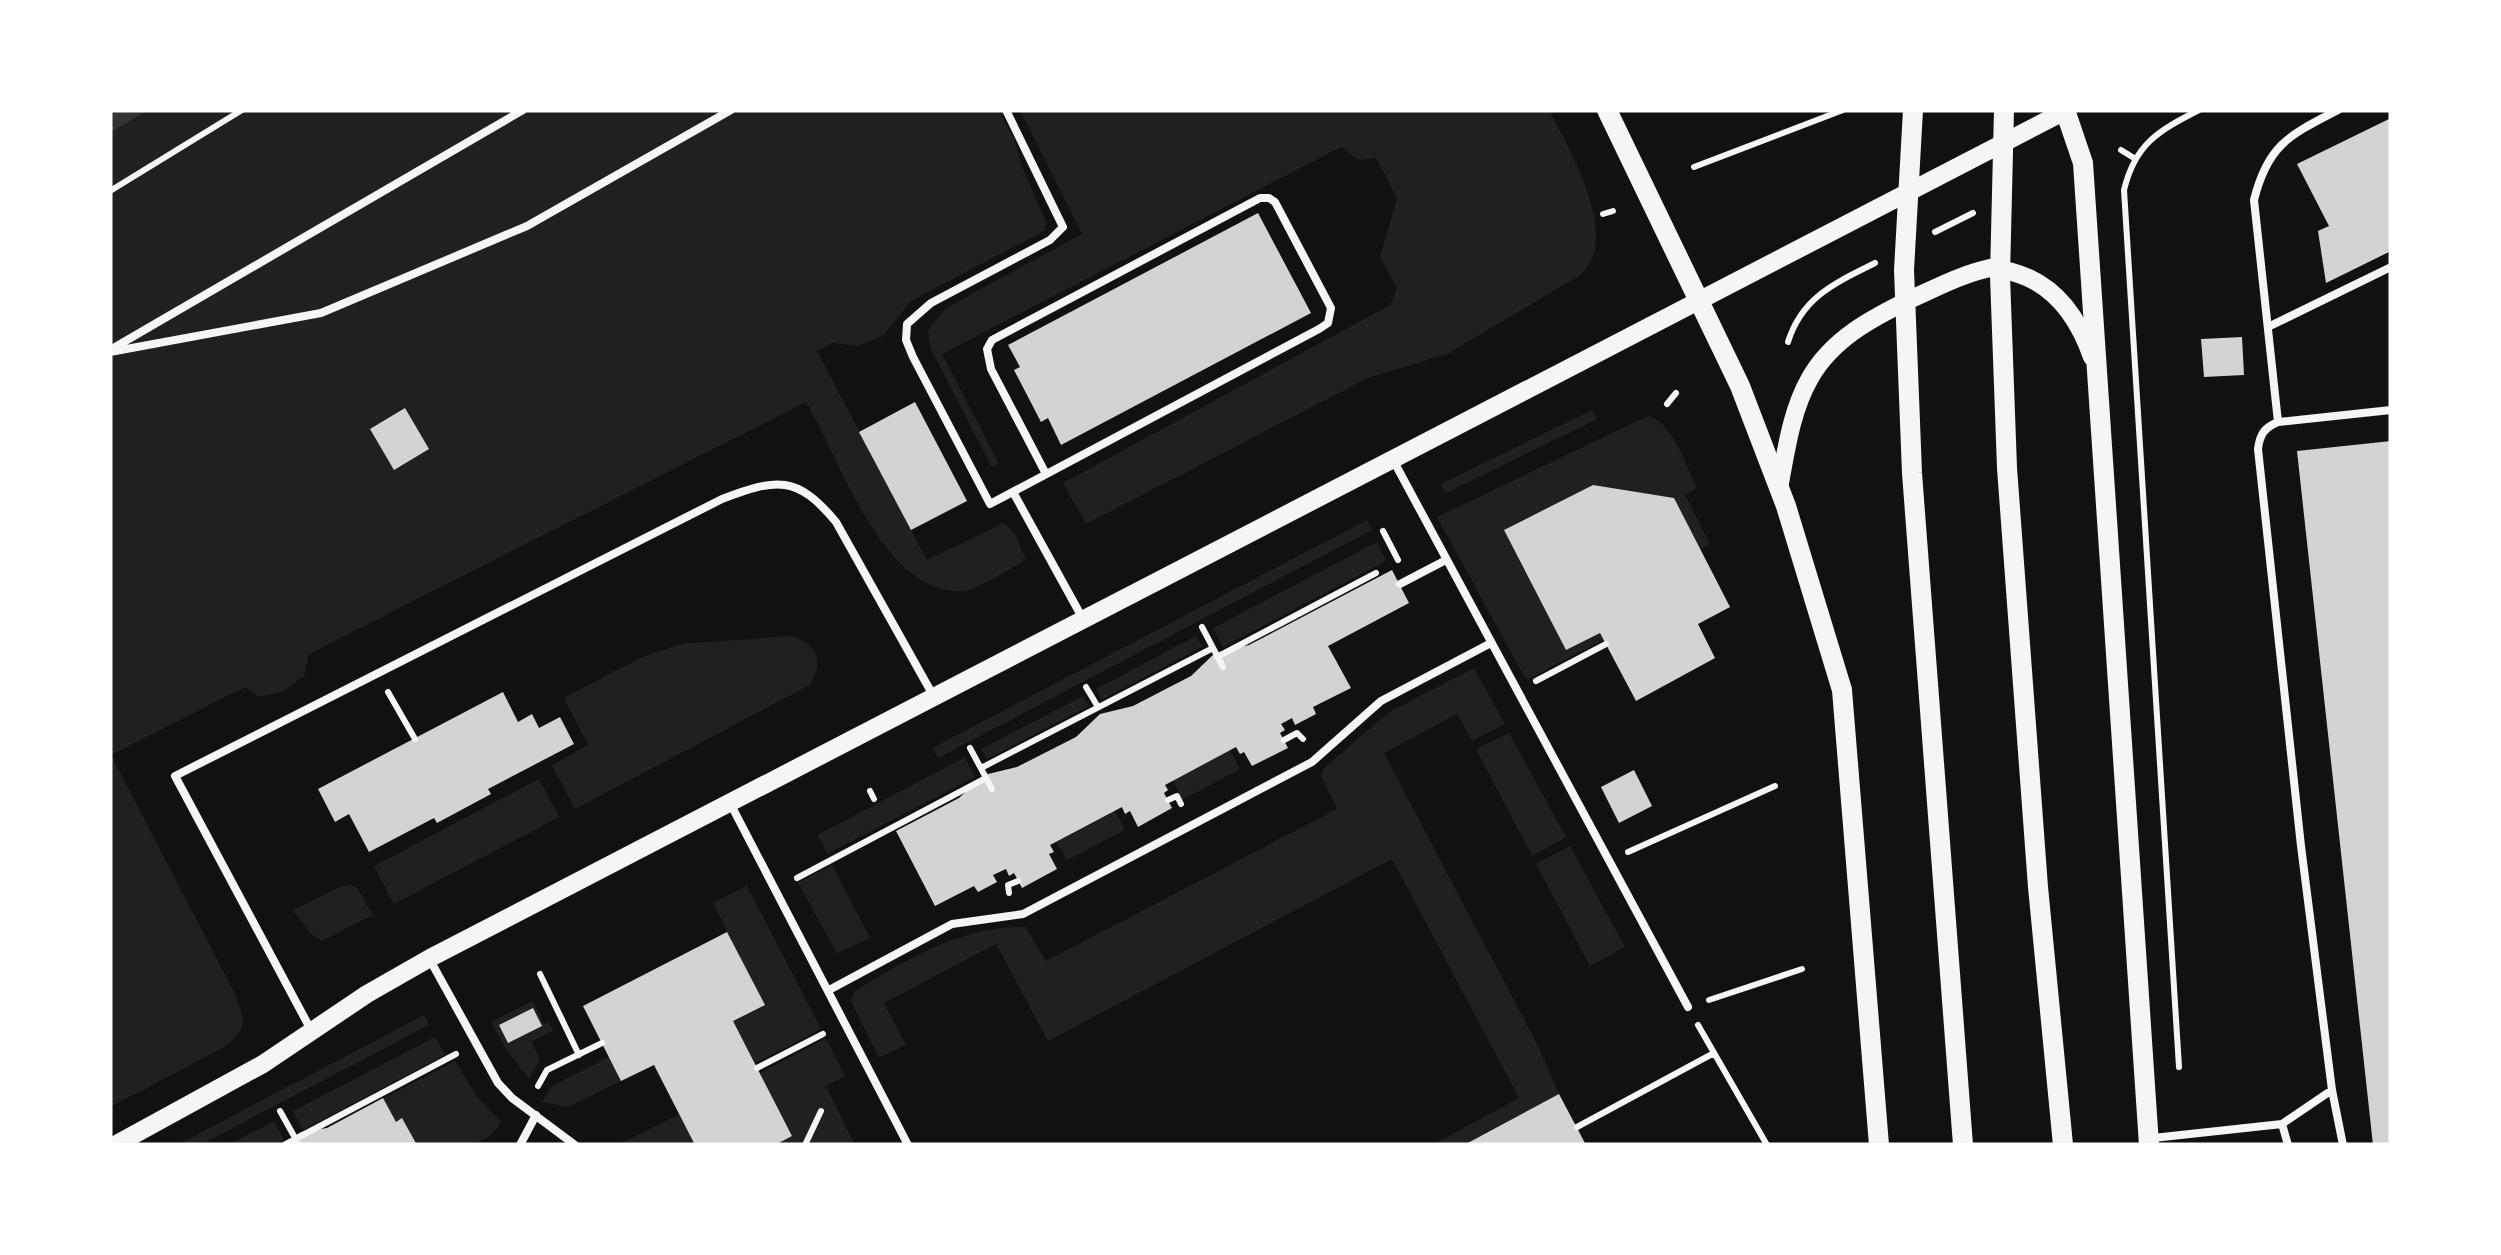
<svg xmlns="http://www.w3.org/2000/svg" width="2501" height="1255" font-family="Helvetica,sans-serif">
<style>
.green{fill:#202020}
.water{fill:#333}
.building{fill:#d3d3d3}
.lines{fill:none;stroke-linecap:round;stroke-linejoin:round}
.path{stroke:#f5f5f5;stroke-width:6}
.service{stroke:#f5f5f5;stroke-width:8}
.tertiary{stroke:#f5f5f5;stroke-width:18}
.secondary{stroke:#f5f5f5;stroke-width:20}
</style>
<rect width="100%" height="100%" fill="#111"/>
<path class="green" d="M148 110H998L1015 140 1021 164 1047 224 1044 231 911 301 883 336 857 346 832 343 817 351 927 560 1004 523 1015 534 1026 560C1011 567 977 591 963 591 883 597 839 456 806 402L309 654 304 676 284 691 259 697 245 687 111 755 234 992C246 1021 248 1030 221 1049L110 1107V133Z
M1020 110H1549C1569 148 1625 244 1577 277L1447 354 1368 378 1086 524 1063 483 1390 305 1397 288 1380 257 1397 198 1376 158 1358 160 1341 147 942 354 999 464 992 467 930 348 928 330 946 308 1082 234Z
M1592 410 1597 419 1446 493 1441 484Z
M1648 416C1673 422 1686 466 1697 488L1685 495 1710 545 1700 549 1674 498 1593 485 1505 530 1566 650 1600 633 1603 640 1526 680 1437 517Z
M1367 520 1372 530 938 758 932 748Z
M1377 542 1386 561 1223 647 1213 628Z
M793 636C818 646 824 662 810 685L575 809 552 765 588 745 564 698 640 658 681 644Z
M1196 636 1202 647 1101 700 1096 689Z
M1474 668 1505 724 1472 741 1457 714 1384 753 1538 1046 1559 1094 1464 1145H1432L1519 1098 1392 859 1048 1041 996 944 884 1003 906 1045 879 1058 851 1001 855 991C906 960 963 925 1025 927L1046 961 1337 809 1321 776 1323 769 1389 712Z
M1083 696 1089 706 987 759 981 749Z
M1509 733 1566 837 1532 856 1476 749Z
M1230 750 1240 769 1182 800 1173 780Z
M965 757 975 777 827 854 818 835Z
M539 779 559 817 394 904 374 866Z
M1115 811 1125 830 1067 860 1056 842Z
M1570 846 1625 947 1590 966 1536 864Z
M832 865 870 938 837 953 798 883Z
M351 885 357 888 373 915 322 941 310 933 293 910 339 887Z
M747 886 821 1029 755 1063 733 1021 764 1005 713 903Z
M533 1001 544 1024 549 1022 553 1031 531 1042 540 1059 529 1079 506 1049 491 1022Z
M424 1015 429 1025 200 1145H177Z
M435 1037 445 1055 303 1130 293 1111Z
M826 1038 845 1076 826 1086 855 1145H775L792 1136 760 1073Z
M609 1057 621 1081 568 1107 542 1102 552 1086Z
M455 1061 478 1098 501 1122C482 1154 450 1145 417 1145L403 1119 389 1125 376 1102Z
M680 1114 695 1145H618Z
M274 1121 284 1140 273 1145H229Z"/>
<path class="water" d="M110 110H148L110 133Z"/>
<path class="building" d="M2391 118V251L2326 283 2318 231 2329 226 2297 164Z
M1258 213 1311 313 1061 445 1048 418 1041 422 1014 370 1020 367 1008 345Z
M2242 337 2244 375 2204 377 2201 339Z
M915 402 967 501 911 530 859 432Z
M405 408 429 449 394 470 370 429Z
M2391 441V1145H2373L2297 451Z
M1593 485 1674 498 1730 607 1698 624 1715 658 1636 701 1600 633 1566 650 1504 530Z
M1392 570 1409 603 1328 646 1351 688 1313 707 1316 714 1295 725 1292 718 1281 724 1285 730 1280 733 1288 748 1252 766 1244 752 1240 754 1236 747 1165 785 1168 790 1164 793 1172 808 1138 827 1130 811 1125 814 1122 807 1050 845 1054 852 1049 854 1057 869 1022 888 1014 873 1009 876 1006 869 993 875 997 882 978 892 974 886 935 906 896 831 959 798 984 775 1017 767 1076 737 1100 714 1133 706 1191 676 1215 653 1249 645Z
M503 692 518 722 532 714 539 728 560 717 574 744 488 789 491 794 437 823 434 818 369 852 349 814 335 822 318 789Z
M1634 770 1652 806 1619 823 1601 787Z
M727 932 765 1005 733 1021 792 1136 775 1145H695L654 1065 621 1081 583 1006Z
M533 1008 542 1026 508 1043 499 1025Z
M1559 1094 1586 1145H1464Z
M383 1098 396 1122 402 1118 417 1145H282L301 1132 327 1128Z"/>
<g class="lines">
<path class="path" d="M2121 150 2134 158
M1694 167 1843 110
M110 191 242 110
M1603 214 1613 211
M1935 232 1973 213
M1788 342C1802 297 1835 283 1875 263
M1667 404 1676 393
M1383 531 1398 560
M1202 627 1223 667
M1217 657 1376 573
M1536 681 1606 644
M1086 687 1098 707
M388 692 415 739
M1284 740 1297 733 1303 739
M970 748 992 789
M981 768 1213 648
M870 791 874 799
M1168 800 1177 796 1181 804
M1628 852 1775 786
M797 878 986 778
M1009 893 1008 885 1018 881
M540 974 579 1055
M1709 1000 1802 969
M1698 1025 1767 1145
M2179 1067 2124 190C2135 144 2158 131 2199 110
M757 1068 823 1034
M538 1086 547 1070 602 1043
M280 1111 299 1145
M1577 1127 1714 1053
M284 1145 456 1054
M805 1145 821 1111"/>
<path class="service" d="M1006 110 1063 227 1050 240 931 303 907 324 906 340 913 357 990 504 1319 329 1328 323 1331 308 1275 202 1269 198H1260L992 340 987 349 991 369 1046 474
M2268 327 2391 267
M110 350 523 110
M110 352 321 313 527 226 731 110
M2278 422 2254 200C2268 144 2290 135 2338 110
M1392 458 1688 1007
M1013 492 1083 619
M1400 584 1446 560
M730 803 908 1145
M430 960 498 1083 512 1098 575 1145
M829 990 952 924 1023 914 1312 762 1381 701 1491 643
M311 1030 175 776 722 499C777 478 797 475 836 522L934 697
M2282 1124 2288 1145
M2153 1138 2282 1124 2332 1090
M520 1145 536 1115
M2343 1145 2332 1090 2301 846 2258 449C2260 434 2264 428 2278 422L2391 410"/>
<path class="tertiary" d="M1779 488C1786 452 1791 411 1810 378 1832 339 1872 318 1911 299 1936 288 1962 274 1990 268 1997 267 2004 270 2012 272 2054 283 2078 317 2092 357
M115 1145 263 1064 367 994 430 958 2067 110"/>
<path class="secondary" d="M1607 110 1740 386 1786 506 1842 690 1879 1145
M1913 110 1904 270 1912 473 1963 1145
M2004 110 2000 276 2007 468 2038 887 2063 1145
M2065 110 2083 163 2149 1145"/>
</g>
<rect width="2501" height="1255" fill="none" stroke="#ffffff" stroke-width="225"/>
</svg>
